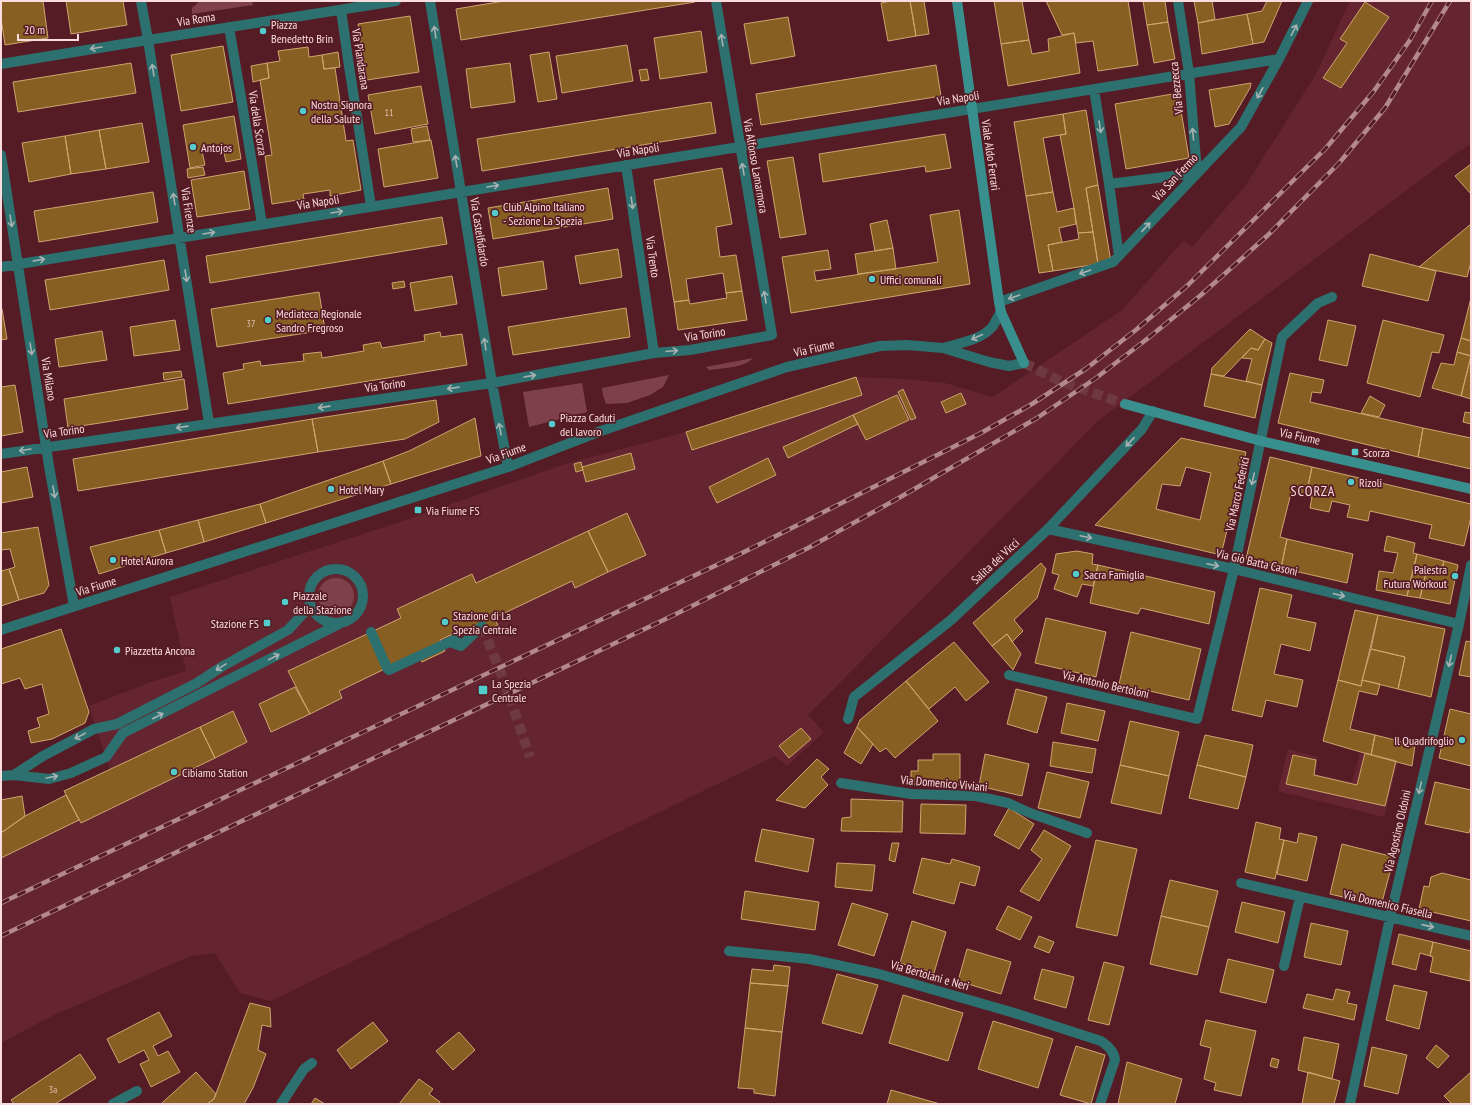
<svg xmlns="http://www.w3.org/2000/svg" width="1472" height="1105" font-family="'PT Sans Narrow',sans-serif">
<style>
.built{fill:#652530}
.green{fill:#7f4149}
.building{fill:#875f23;stroke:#cda570;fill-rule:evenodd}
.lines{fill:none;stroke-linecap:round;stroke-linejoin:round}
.pedestrian-tunnel{stroke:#6e3941;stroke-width:10;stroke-dasharray:10 5;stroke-linecap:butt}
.secondary-tunnel{stroke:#6e3941;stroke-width:10;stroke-dasharray:10 5;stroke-linecap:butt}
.pedestrian{stroke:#2c716f;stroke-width:10}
.minor{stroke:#2c716f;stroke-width:10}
.tertiary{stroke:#2c716f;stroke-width:10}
.secondary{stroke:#388f8e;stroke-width:10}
.rail-casing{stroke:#b3898e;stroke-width:4.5}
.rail{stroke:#551c25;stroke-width:3;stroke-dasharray:9;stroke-linecap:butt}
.oneway{stroke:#a9b2b2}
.poi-dot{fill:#53cdcb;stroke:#551c25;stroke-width:1.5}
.labels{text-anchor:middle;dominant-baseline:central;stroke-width:3.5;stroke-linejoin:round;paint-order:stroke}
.number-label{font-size:10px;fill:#dfbeb0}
.street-label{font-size:12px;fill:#fcdddf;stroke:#551c25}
.poi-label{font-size:12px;fill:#fcdddf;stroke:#551c25;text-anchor:start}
.quarter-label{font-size:14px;letter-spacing:1px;fill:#fcdddf;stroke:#551c25}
</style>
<rect width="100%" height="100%" fill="#551c25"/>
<path class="built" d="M1350 1H1471V144L1454 155 1099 420 808 715 824 732 787 766 775 756 271 1001 240 993 215 953 191 956 52 1016 1 1043V800L22 796 26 816 66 795 64 791 110 769 89 706 151 682 186 671 170 597 406 520 565 464 686 432 856 377 903 379 945 383 993 397 1122 310 1184 240 1192 247 1246 185 1316 74Z
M1288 749 1318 757 1315 774 1352 782 1360 753 1398 762 1384 817 1278 791Z"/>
<path class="green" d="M200 1H252L253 5 192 14V8Z
M753 358C744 368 723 368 709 370L706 367Z
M669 375 663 387 650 395 627 403 606 404 603 395 602 388Z
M582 383 587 412 529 427 523 392Z
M318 596a18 18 0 1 1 36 0a18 18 0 1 1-36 0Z"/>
<path class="building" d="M1 1H43L48 38 5 45 1 18Z
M66 1H123L127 25 71 34Z
M504 1H695V2L461 40 456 9Z
M891 1H910L916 36 888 41 881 3Z
M910 1H924L929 34 916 36Z
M994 1H1022L1029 40 1001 44Z
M1046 1H1128L1138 65 1098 71 1093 41 1076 43 1074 33 1062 35Z
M1143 1H1165L1168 22 1147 25Z
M1194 1H1212L1215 19 1198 23Z
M1267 1H1282L1264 42 1253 44 1247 14 1262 11Z
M1365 2 1389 17 1341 88 1323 78 1347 43 1340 39Z
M1247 14 1253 44 1202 54 1198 23Z
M410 16 419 72 367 80 358 24Z
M788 17 795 56 751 64 744 24Z
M1168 22 1175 59 1154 63 1147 25Z
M701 31 707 72 660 79 654 38Z
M1074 33 1080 73 1008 86 1001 44 1029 40 1032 54 1049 51 1048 39Z
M627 45 633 81 562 93 556 56Z
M223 46 233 102 181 111 171 55Z
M308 47 309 57 322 55 324 69 335 68 346 141 353 140 361 190 330 196V190L303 194 304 199 272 204 265 156 272 155 260 80 269 78 267 63 280 61 278 51Z
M338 52 340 67 324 69 322 55Z
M549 52 557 99 538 102 530 55Z
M131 63 136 93 18 112 13 82Z
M267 63 269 78 253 82 251 66Z
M510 63 515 102 471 108 466 69Z
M936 65 941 96 761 125 756 94Z
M647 69 649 80 641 81 639 70Z
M1251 83 1250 88 1229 124 1215 127 1209 90Z
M421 86 428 124 375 134 368 95Z
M1178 93 1189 158 1126 169 1115 104Z
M711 102 716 133 482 171 477 139Z
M1086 110 1098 185 1086 188 1093 232 1078 233 1074 208 1060 135 1066 134 1063 114Z
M1063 114 1066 134 1043 138 1053 192 1026 196 1014 122Z
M234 116 241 159 226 162 223 148 202 151 205 165 190 168 183 125Z
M142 123 149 162 106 169 99 130Z
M427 126 430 140 413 142 411 129Z
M99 130 106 169 71 174 65 136Z
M945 134 951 168 926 172 925 166 823 182 819 154Z
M65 136 71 174 29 182 22 143Z
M431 140 438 178 384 187 378 149Z
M793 157 806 234 780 238 767 161Z
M1471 164V194L1455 176Z
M203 167 205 175 188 178 187 169Z
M722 168 732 224 716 227 720 257 736 255 742 291 726 293 723 273 686 279 689 300 674 302 654 180Z
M244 171 250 209 197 217 191 180Z
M1098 185 1111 262 1098 264 1086 188Z
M608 188 613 219 493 239 488 208Z
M153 192 158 222 39 242 34 211Z
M1053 192 1057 212 1074 208 1076 224 1059 228 1062 242 1048 245 1053 271 1039 273 1026 196Z
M959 210 970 284 791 313 782 257 828 250 831 269 814 271 816 281 938 262 930 215Z
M442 217 447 244 210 283 206 256Z
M887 220 893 248 875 251 870 224Z
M1471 224V262L1467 277 1419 267Z
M1093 232 1098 264 1053 271 1048 245 1079 239 1078 233Z
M893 248 896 269 858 274 855 254Z
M618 249 622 277 580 284 575 256Z
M1370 254 1436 271 1428 301 1362 286Z
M164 260 169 290 50 310 45 280Z
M543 261 547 289 502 296 498 268Z
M452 276 457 304 415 311 410 283Z
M404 281 405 287 393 289 392 283Z
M742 291 747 320 678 330 674 302 689 300 690 304 727 298 726 293Z
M319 292 325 330 217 347 211 309Z
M1471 298V341L1461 338Z
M626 308 630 337 513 355 508 327Z
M1 309H2L7 339 1 340Z
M175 320 180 350 134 356 130 327Z
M1328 320 1356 326 1347 366 1319 360Z
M1383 320 1444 335 1439 353 1432 352 1420 397 1367 383Z
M1250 329 1265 339 1258 350 1251 348 1224 376 1211 374 1212 368Z
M102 331 107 360 59 367 55 339Z
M440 332 441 337 462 334 467 365 228 404 223 373 244 369 243 364 260 361 261 366 304 361 303 354 321 352 322 358 364 351 363 345 380 342 382 348 425 341 424 335Z
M1461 338 1471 341V399L1461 396 1471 356 1457 352Z
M1265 339 1272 343 1262 385 1246 381 1252 359 1242 358 1251 348 1258 350Z
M1457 352 1471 356 1461 396 1432 388 1441 363 1454 365Z
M181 371 182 377 164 380 163 373Z
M1290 373 1324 380 1321 393 1312 392 1310 402 1423 428 1418 457 1278 423Z
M1211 374 1262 385 1255 418 1204 406Z
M856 377 862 395 692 450 686 432Z
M184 379 188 409 68 428 64 399Z
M15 385 23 432 1 436V387Z
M903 389 916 418 911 420 898 392Z
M961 393 966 404 946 413 941 402Z
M897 395 909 420 866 440 853 415Z
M1370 396 1385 405 1379 417 1361 413Z
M436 400 439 422 405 439 318 452 312 419Z
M1465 412 1471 413V424L1463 422Z
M853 415 858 424 788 458 783 447Z
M475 418 481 456 391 484 383 461 409 451Z
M312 419 318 452 78 491 73 459Z
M1423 428 1471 438V469L1418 457Z
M1181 438 1246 452 1221 555 1095 525ZM1186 467 1211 473 1200 520 1156 509 1162 484 1180 486Z
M631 453 635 469 586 482 582 467Z
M1270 457 1312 467 1306 496 1291 493 1280 537 1287 539 1281 568 1246 559Z
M768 458 776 475 717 503 709 487Z
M383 461 391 484 266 523 260 504Z
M581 462 583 470 576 472 574 464Z
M27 467 33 497 1 503V472Z
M1312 467 1471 504V517L1464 546 1429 538 1432 525 1370 511 1368 521 1347 517 1350 505 1332 501 1329 512 1310 508 1312 497 1306 496Z
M260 504 266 523 204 542 198 520Z
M627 513 646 555 608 572 588 531Z
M198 520 204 542 166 553 159 530Z
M38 527 49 585 44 593 19 600 9 569 15 567 10 549 1 550V533Z
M159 530 166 553 99 574 90 547Z
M588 531 608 572 575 588 572 581 494 618 498 625 475 636 470 626 440 640 445 651 422 662 418 653 339 691 342 698 310 714 288 671 401 618 397 609 472 574 476 583Z
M1387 536 1415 543 1413 553 1417 554 1407 596 1376 590 1379 571 1393 573 1398 553 1384 551Z
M1287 539 1353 554 1347 583 1281 568Z
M1077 551 1093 554 1092 564 1098 565 1093 586 1082 584 1077 597 1054 589 1059 575 1052 573 1056 554Z
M1417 554 1444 561 1441 573 1427 569 1420 598 1407 596Z
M1444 561 1458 565 1450 604 1420 598 1427 569 1441 573Z
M1041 563 1046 569 1037 598 1014 620 1023 631 1012 642 1007 634 992 646 973 623Z
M1098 565 1215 592 1209 624 1141 608 1138 614 1090 603Z
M9 569 19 600 1 606V571Z
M1260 588 1292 595 1287 617 1316 623 1310 651 1281 644 1274 674 1303 680 1297 707 1266 700 1262 717 1232 710Z
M1355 610 1378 615 1361 686 1338 680Z
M1378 615 1445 629 1431 697 1398 689 1405 657 1371 649Z
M1046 618 1106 632 1096 677 1035 663Z
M61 629 89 712 85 723 52 739 31 743 28 731 40 727 37 718 49 714 42 684 25 689 20 678 1 684V649Z
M1131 632 1201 649 1189 700 1119 684Z
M1007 634 1021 654 1013 670 992 646Z
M1466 641 1471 642V677L1459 675Z
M954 642 989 682 966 701 955 687 929 709 906 681Z
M1371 649 1405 657 1398 689 1362 680Z
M1338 680 1361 686 1362 680 1380 684 1377 695 1359 691 1350 729 1375 735 1371 755 1323 741Z
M906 681 938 721 895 758 886 748 880 752 857 727 860 720Z
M295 687 310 714 271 732 259 704Z
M1016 689 1047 697 1037 733 1007 724Z
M1067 703 1105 711 1098 741 1061 733Z
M1450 709 1471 714V766L1439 758Z
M233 711 247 742 215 758 200 727Z
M1130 721 1179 732 1169 776 1120 765Z
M200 727 215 758 81 823 64 791Z
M857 727 873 744 861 764 844 753Z
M801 728 811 739 789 758 779 746Z
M1205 735 1253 745 1246 777 1197 765Z
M1375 735 1415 745 1412 766 1371 755Z
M1053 742 1096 749 1092 773 1050 766Z
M1365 753 1396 761 1385 806 1286 784 1293 755 1316 760 1314 775 1357 785Z
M933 754H960V785H911V771H918V760H933Z
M985 754 1029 764 1022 796 979 786Z
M817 759 829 769 821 777 828 785 805 808 776 800Z
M1120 765 1169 776 1161 814 1111 803Z
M1197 765 1246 777 1238 809 1189 798Z
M1047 772 1089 782 1080 818 1038 808Z
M1435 782 1471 790V825L1469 833 1425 824Z
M66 795 79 820 1 858V833L25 816Z
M22 796 25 816 4 831 1 832V800Z
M851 799 903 801 902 832 841 831 842 818 851 817Z
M921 804 966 805 965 834 920 833Z
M1009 808 1034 824 1019 849 994 835Z
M1256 822 1281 828 1279 839 1284 840 1275 879 1245 872Z
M762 829 814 839 808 872 755 861Z
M1044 830 1071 846 1039 901 1020 891 1042 859 1031 850Z
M1299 833 1317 837 1307 881 1277 874 1284 840 1297 843Z
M1096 840 1137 849 1117 936 1076 927Z
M892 843H899L895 862 889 860Z
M1342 844 1394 857 1381 906 1330 894Z
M922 858 950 864 952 859 980 867 975 886 960 882 954 904 913 893Z
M837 863 875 865 872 891 835 887Z
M1442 873 1471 880V878V921L1419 909 1424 886 1429 887 1431 877Z
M1170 880 1218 891 1209 927 1161 916Z
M745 891 819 902 815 930 741 919Z
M1242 902 1285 912 1278 943 1235 932Z
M852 903 888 914 874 956 838 945Z
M1008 906 1032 917 1020 940 996 929Z
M1161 916 1209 927 1197 975 1150 964Z
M912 921 946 932 934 973 900 963Z
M1311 923 1348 931 1341 965 1304 957Z
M1399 934 1433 942 1430 956 1420 953 1416 970 1392 964Z
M1039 936 1054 942 1049 953 1034 947Z
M1433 942 1471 951 1470 981 1430 972 1433 957 1430 956Z
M967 949 1011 962 1001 994 958 981Z
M1228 959 1274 970 1266 1003 1220 992Z
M1104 962 1124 967 1109 1025 1088 1020Z
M774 965 790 967 788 986 750 983 752 969 773 971Z
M1042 969 1074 977 1066 1008 1034 999Z
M837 974 878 985 862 1034 822 1023Z
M750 983 788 986 782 1032 745 1028Z
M1394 985 1427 992 1419 1029 1386 1020Z
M1336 989 1350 992 1347 1003 1357 1005 1354 1020 1303 1008 1307 994 1333 1000Z
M903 995 963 1013 948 1061 889 1043Z
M250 1003 270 1008 271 1027 262 1025 258 1050 266 1054 253 1088 244 1104H207L214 1099Z
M159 1012 172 1036 153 1046 158 1056 168 1051 180 1072 151 1087 140 1064 149 1060 144 1050 119 1063 107 1039Z
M1206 1020 1256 1031 1241 1096 1214 1090 1216 1083 1204 1079 1211 1048 1200 1045Z
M993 1021 1053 1039 1038 1088 978 1069Z
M373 1022 388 1041 351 1069 337 1050Z
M745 1028 782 1032 775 1096 754 1093V1089L738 1088Z
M459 1032 475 1050 453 1070 436 1051Z
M1304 1037 1339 1044 1332 1079 1298 1070Z
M1436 1045 1449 1056 1438 1068 1426 1058Z
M1076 1046 1105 1055 1091 1104 1060 1095Z
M1372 1047 1407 1055 1398 1094 1364 1086Z
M80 1054 96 1078 55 1104H14L11 1100Z
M1272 1058 1279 1060 1277 1068 1270 1066Z
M1127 1062 1182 1079 1175 1104H1118Z
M196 1072 216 1094 214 1099 207 1104H163L162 1103Z
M1308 1072 1340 1081 1334 1104H1302Z
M1471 1072V1104H1452L1444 1096Z
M419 1079 433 1089 429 1094 440 1102 439 1104H399Z
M891 1090 940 1104H887Z
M315 1098 325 1104H311Z"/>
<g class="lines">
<path class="pedestrian-tunnel" d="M482 626 504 681 530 757"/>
<path class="secondary-tunnel" d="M1024 363 1060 381 1125 404"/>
<path class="pedestrian" d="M141 1 148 40 396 1
M341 10 349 66
M229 27 239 85
M371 632 387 668 389 670 456 639
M450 642 461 646 482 626
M841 783 911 794 976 796 1008 803 1030 813 1087 833"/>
<path class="minor" d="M430 1 492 383 508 467
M1178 1 1189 73 1197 173
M1 64 148 40 209 423
M349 66 371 206
M239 85 262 224
M1094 89 1109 184 1197 173
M1 155 49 466 74 606
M626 165 654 353
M1109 184 1119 256
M1 267 1279 59
M999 302 1113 262 1241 127 1279 59 1308 1
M1 454 492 383 654 353 690 350 772 335 716 1
M1048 529 1234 569 1459 624
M309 596a27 27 0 1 1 54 0a27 27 0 1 1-54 0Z
M1009 675 1197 719 1234 569 1282 337 1318 303 1332 297
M848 719 854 697 951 620 1048 529 1142 429 1153 411
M14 775 43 756 94 729 117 724 197 683 223 666 288 630 310 606
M1 776 14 775 49 779 71 773 106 757 123 733 339 624
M1241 883 1471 936
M729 951 809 959 879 974 1011 1012 1101 1041C1108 1046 1114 1051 1115 1060L1100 1104
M1284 966 1300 897
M113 1104 137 1091
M281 1104 304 1069 312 1063
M1350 1104 1390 918 1459 624 1471 565"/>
<path class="tertiary" d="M943 348C960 343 982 340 993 326 996 321 998 316 1001 312
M1 630 508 467 601 431 787 367 880 346 907 345 943 348 989 362 1009 366 1024 363"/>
<path class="secondary" d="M957 1 999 302 1001 312 1024 363
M1125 404 1261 441 1471 489"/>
<defs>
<path id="rail" d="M1 903 740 554 981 433 1032 404 1087 368 1137 329 1188 285 1326 148 1374 91 1410 40 1432 1
M1 936 676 614 808 548 897 499 1037 418 1096 378 1147 339 1201 295 1268 235 1340 162 1385 108 1450 1"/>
</defs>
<use href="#rail" class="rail-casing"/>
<use href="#rail" class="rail"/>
</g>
<defs><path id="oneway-shaft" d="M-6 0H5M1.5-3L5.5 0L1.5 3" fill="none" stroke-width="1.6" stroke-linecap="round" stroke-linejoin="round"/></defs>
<g class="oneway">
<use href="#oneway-shaft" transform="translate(1294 30) rotate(-63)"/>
<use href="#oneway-shaft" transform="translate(435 32) rotate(-99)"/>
<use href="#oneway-shaft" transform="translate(722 40) rotate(-99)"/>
<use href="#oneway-shaft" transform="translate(96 48) rotate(171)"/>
<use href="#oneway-shaft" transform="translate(153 70) rotate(-99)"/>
<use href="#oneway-shaft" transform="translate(1260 93) rotate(119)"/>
<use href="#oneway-shaft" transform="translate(1100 127) rotate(81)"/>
<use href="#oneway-shaft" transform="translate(1193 134) rotate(-95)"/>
<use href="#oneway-shaft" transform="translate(456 161) rotate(-99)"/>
<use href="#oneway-shaft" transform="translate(743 169) rotate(-100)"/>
<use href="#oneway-shaft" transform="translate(493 186) rotate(-9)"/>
<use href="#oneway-shaft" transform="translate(174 199) rotate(-99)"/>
<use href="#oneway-shaft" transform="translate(632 203) rotate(82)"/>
<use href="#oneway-shaft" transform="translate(337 212) rotate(-9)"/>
<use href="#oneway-shaft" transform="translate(11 221) rotate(81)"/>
<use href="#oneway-shaft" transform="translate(1146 227) rotate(-47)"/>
<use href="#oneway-shaft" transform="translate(209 233) rotate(-9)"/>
<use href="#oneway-shaft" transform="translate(39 260) rotate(-10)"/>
<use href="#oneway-shaft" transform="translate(1085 272) rotate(161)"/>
<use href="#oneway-shaft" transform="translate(186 276) rotate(81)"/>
<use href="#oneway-shaft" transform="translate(765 297) rotate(-100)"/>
<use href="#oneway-shaft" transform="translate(1014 297) rotate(161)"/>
<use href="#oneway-shaft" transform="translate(977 337) rotate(156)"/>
<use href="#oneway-shaft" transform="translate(485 344) rotate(-99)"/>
<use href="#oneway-shaft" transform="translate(31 349) rotate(81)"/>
<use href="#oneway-shaft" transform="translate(672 351) rotate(-5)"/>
<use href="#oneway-shaft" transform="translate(530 376) rotate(-10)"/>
<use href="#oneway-shaft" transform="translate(453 388) rotate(172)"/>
<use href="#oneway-shaft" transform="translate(324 407) rotate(172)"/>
<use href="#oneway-shaft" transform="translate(182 427) rotate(172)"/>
<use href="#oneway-shaft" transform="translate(500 429) rotate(-101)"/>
<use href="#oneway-shaft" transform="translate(1130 442) rotate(133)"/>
<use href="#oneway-shaft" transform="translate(25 450) rotate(171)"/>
<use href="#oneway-shaft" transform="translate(1253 479) rotate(102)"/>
<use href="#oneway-shaft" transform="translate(54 492) rotate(80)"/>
<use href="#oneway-shaft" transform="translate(1086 537) rotate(12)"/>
<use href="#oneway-shaft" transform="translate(1213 565) rotate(12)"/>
<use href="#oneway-shaft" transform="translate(1339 595) rotate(14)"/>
<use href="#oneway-shaft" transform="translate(274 657) rotate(-27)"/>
<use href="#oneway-shaft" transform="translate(1450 661) rotate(103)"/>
<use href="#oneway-shaft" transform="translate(221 667) rotate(148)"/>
<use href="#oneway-shaft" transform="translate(158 716) rotate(-27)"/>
<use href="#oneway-shaft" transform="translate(80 736) rotate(152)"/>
<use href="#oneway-shaft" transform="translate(52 777) rotate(-10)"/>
<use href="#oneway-shaft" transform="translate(1420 788) rotate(103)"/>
<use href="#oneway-shaft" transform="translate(1428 926) rotate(13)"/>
</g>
<g class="poi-dot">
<circle cx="263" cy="31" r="4"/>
<circle cx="303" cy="111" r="4"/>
<circle cx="193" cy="147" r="4"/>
<circle cx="495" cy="213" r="4"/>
<circle cx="872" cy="279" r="4"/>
<circle cx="268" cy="320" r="4"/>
<circle cx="552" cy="424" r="4"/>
<rect x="1351" y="448" width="8" height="8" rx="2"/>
<circle cx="1351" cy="482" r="4"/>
<circle cx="331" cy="489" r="4"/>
<rect x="414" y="506" width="8" height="8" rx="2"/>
<circle cx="113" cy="560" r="4"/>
<circle cx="1076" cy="574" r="4"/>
<circle cx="1455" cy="576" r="4"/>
<circle cx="285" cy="602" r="4"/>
<circle cx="445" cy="622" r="4"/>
<rect x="263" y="619" width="8" height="8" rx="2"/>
<circle cx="117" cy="650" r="4"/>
<rect x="478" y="685" width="10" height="10" rx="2"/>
<circle cx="1462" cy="740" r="4"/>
<circle cx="174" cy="772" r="4"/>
</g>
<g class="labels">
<g class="number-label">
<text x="389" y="112">11</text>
<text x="251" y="323">37</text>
<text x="53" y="1089">3a</text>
</g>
<g class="street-label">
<text transform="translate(196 19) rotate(-9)">Via Roma</text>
<text transform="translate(361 59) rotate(81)">Via Piandarana</text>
<text transform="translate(1176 88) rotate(-96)">Via Bezzecca</text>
<text transform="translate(958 98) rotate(-9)">Via Napoli</text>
<text transform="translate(258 123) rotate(81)">Via della Scorza</text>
<text transform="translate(638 150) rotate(-9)">Via Napoli</text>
<text transform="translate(991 155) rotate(82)">Viale Aldo Ferrari</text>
<text transform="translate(756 166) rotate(80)">Via Alfonso Lamarmora</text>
<text transform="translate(1175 177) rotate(-47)">Via San Fermo</text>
<text transform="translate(318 202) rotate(-9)">Via Napoli</text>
<text transform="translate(189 210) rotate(81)">Via Firenze</text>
<text transform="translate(480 232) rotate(81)">Via Castelfidardo</text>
<text transform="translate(653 257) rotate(82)">Via Trento</text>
<text transform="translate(705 334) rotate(-9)">Via Torino</text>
<text transform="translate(814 348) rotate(-13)">Via Fiume</text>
<text transform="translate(49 379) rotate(81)">Via Milano</text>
<text transform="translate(385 385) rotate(-8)">Via Torino</text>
<text transform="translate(64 431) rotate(-8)">Via Torino</text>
<text transform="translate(1300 436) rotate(12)">Via Fiume</text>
<text transform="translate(506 453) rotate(-20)">Via Fiume</text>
<text transform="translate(1237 494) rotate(-78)">Via Marco Federici</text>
<text transform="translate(995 561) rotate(-43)">Salita dei Vicci</text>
<text transform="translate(1257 562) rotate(13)">Via Giò Batta Casoni</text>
<text transform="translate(96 586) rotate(-17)">Via Fiume</text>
<text transform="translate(1106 684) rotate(13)">Via Antonio Bertoloni</text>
<text transform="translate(944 783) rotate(5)">Via Domenico Viviani</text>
<text transform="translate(1397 831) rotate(-77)">Via Agostino Oldoini</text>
<text transform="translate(1388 904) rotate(13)">Via Domenico Fiasella</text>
<text transform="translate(930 975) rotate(16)">Via Bertolani e Neri</text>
</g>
<g class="poi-label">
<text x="271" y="24">Piazza<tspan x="271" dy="14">Benedetto Brin</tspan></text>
<text x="311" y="104">Nostra Signora<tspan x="311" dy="14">della Salute</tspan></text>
<text x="201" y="147">Antojos</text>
<text x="503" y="206">Club Alpino Italiano<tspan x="503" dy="14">- Sezione La Spezia</tspan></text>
<text x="880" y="279">Uffici comunali</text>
<text x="276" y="313">Mediateca Regionale<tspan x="276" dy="14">Sandro Fregroso</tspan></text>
<text x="560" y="417">Piazza Caduti<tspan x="560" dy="14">del lavoro</tspan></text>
<text x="1363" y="452">Scorza</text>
<text x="1359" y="482">Rizoli</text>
<text x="339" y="489">Hotel Mary</text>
<text x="426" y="510">Via Fiume FS</text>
<text x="121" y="560">Hotel Aurora</text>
<text x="1447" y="569" text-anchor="end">Palestra<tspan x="1447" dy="14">Futura Workout</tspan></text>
<text x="1084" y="574">Sacra Famiglia</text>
<text x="293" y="595">Piazzale<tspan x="293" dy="14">della Stazione</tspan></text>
<text x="453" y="615">Stazione di La<tspan x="453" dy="14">Spezia Centrale</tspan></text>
<text x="259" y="623" text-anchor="end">Stazione FS</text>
<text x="125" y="650">Piazzetta Ancona</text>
<text x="492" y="683">La Spezia<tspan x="492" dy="14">Centrale</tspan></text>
<text x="1454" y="740" text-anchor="end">Il Quadrifoglio</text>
<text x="182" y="772">Cibiamo Station</text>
</g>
<g class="quarter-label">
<text x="1313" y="491">SCORZA</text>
</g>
</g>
<rect width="1472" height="1105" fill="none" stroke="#fcdddf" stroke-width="4"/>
<path d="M18 34v6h60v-6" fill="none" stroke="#fcdddf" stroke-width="2"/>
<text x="24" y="34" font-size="12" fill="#fcdddf" stroke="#551c25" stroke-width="3" paint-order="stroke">20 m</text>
</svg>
